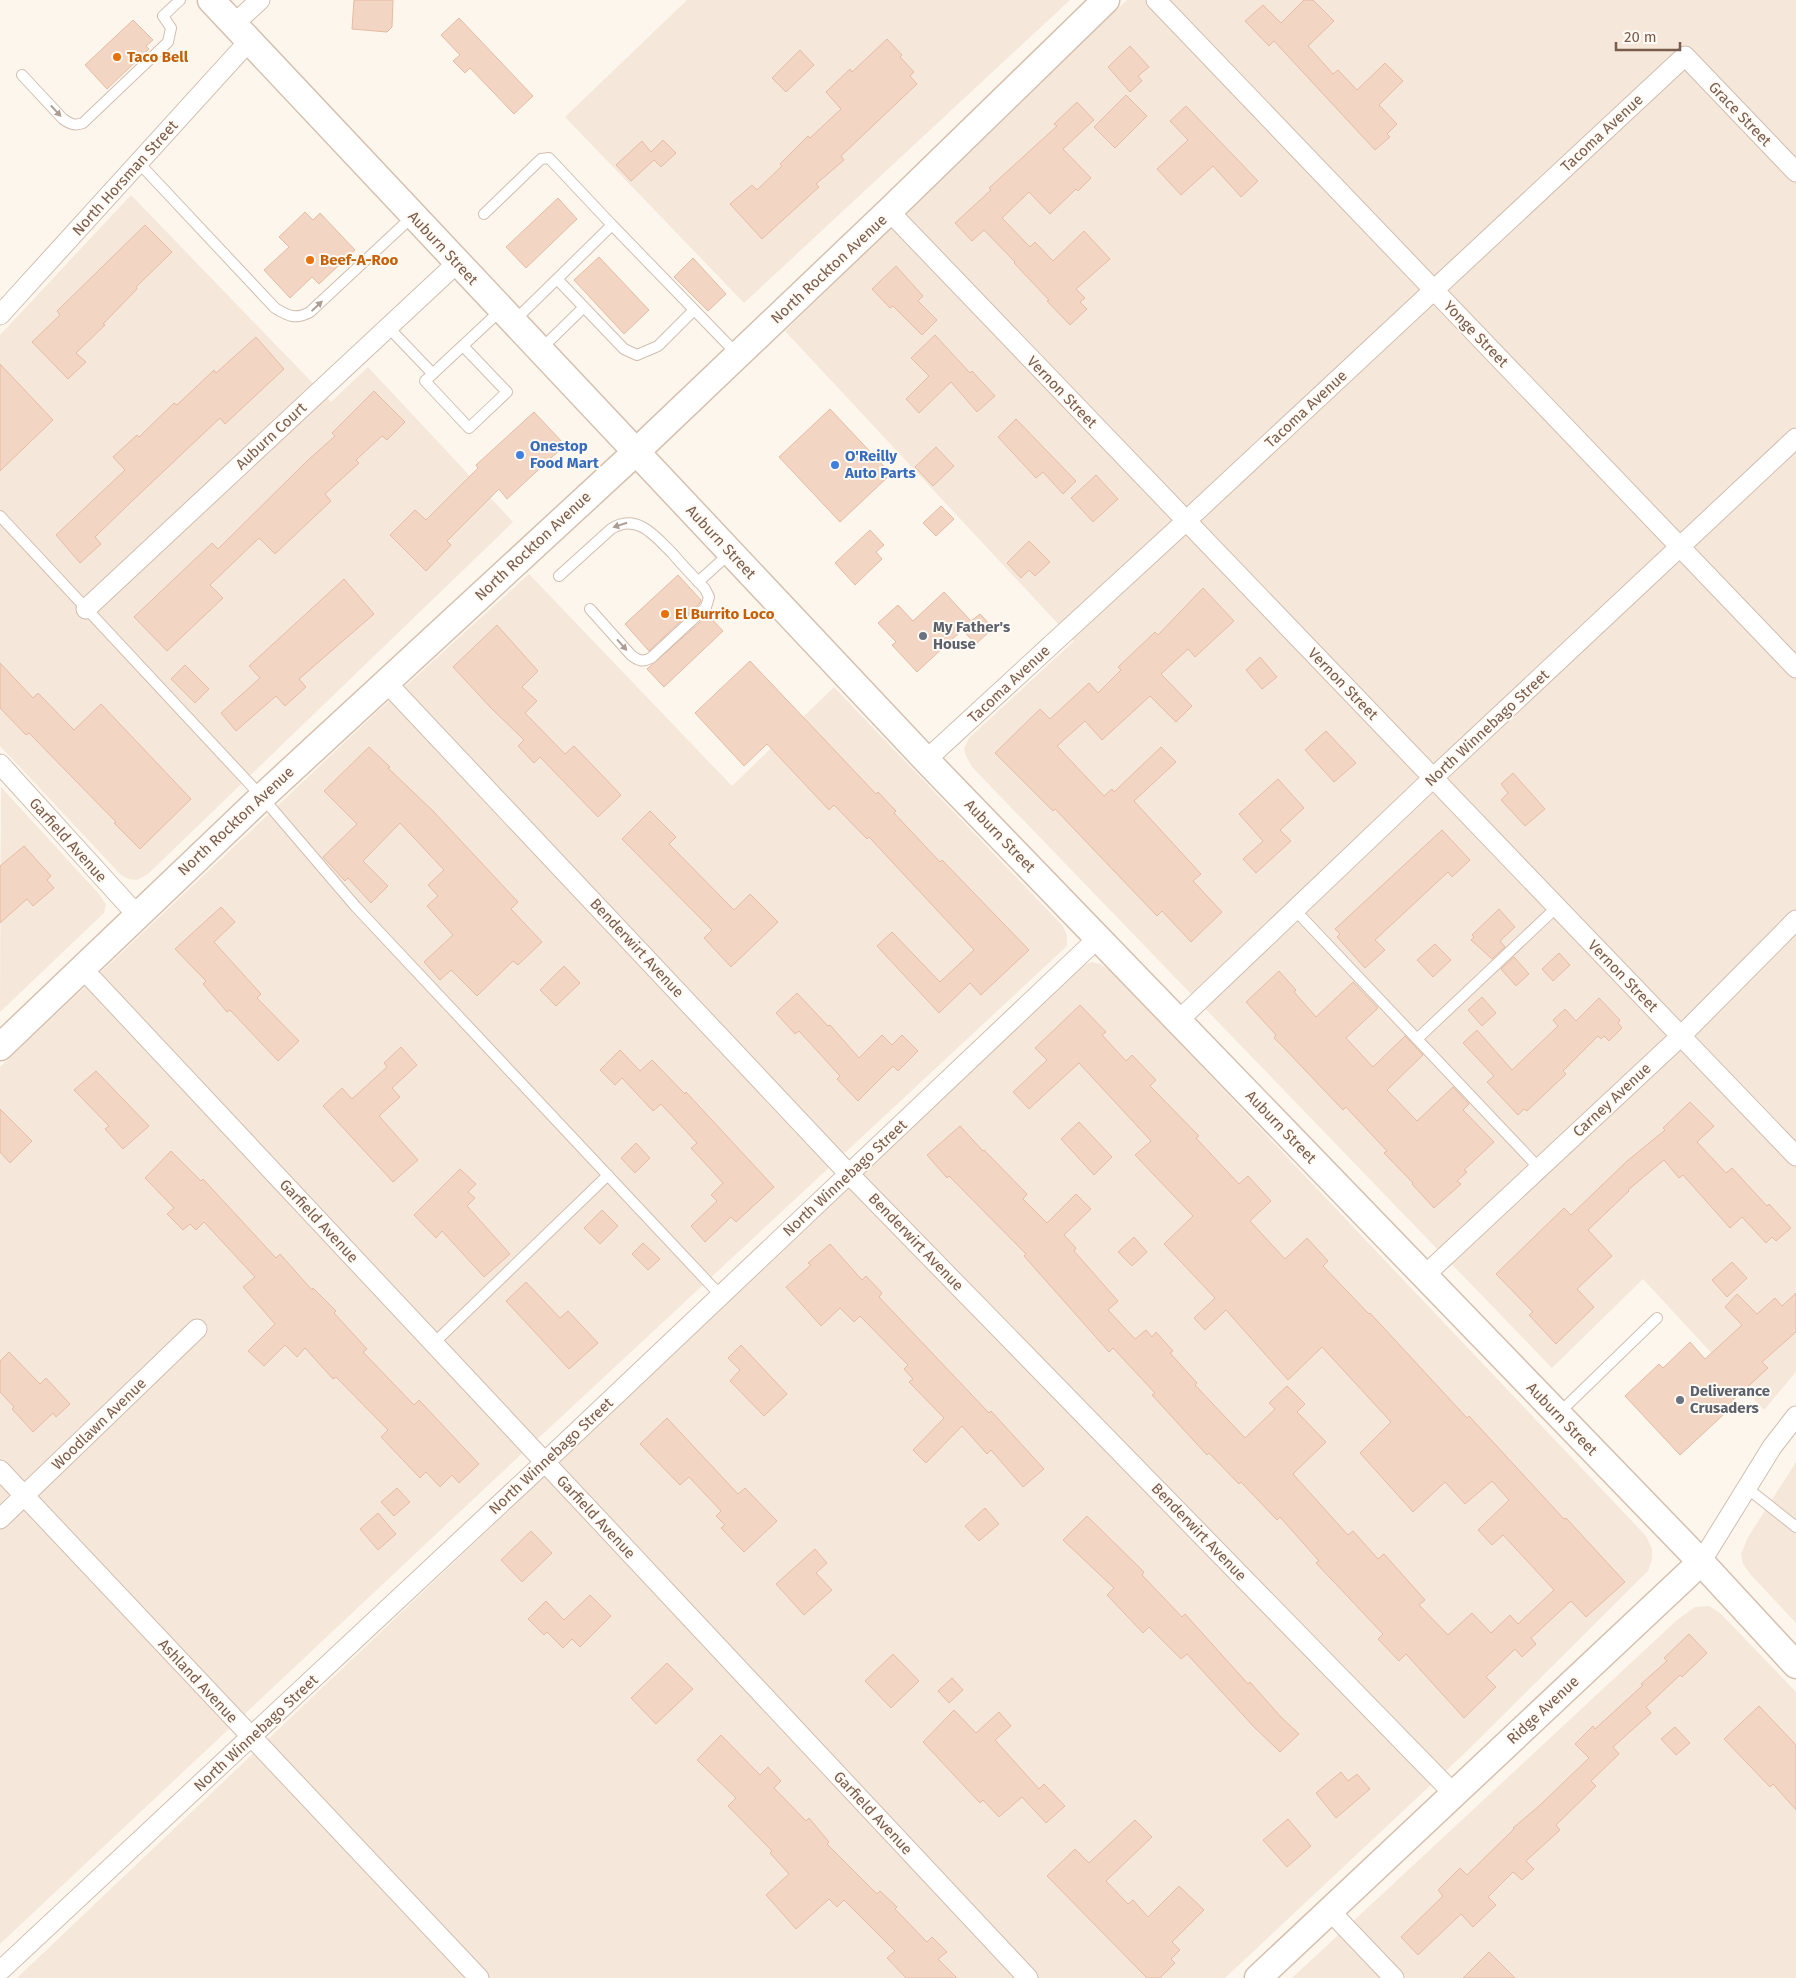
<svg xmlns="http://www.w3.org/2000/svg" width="1796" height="1978" font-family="'Fira Sans',sans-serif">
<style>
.residential{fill:#f5e8da}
.building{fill:#f3d5c3;stroke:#e6bba3}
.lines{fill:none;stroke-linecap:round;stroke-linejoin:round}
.lane-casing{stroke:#d1beb0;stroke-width:12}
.street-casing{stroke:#d1beb0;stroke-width:21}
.secondary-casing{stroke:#d6c0b0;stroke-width:29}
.lane{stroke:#fff;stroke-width:10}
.street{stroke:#fff;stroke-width:19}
.secondary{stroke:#fff;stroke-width:26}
.oneway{fill:#af9d94}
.food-dot{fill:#e8710a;stroke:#fffaf3;stroke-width:2}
.shop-dot{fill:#3f7fe0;stroke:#fffaf3;stroke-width:2}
.worship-dot{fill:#6b7280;stroke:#fffaf3;stroke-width:2}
.labels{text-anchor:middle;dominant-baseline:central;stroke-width:4;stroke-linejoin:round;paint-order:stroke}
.food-label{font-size:15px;font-weight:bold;fill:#c56008;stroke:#fffaf3;text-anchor:start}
.street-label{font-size:15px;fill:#7a5c4d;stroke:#fffaf3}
.shop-label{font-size:15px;font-weight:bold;fill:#366cbe;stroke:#fffaf3;text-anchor:start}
.worship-label{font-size:15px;font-weight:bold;fill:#5b616d;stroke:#fffaf3;text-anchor:start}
</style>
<rect width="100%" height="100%" fill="#fdf6ec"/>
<path class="residential" d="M687 0H1070L744 303 565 117Z
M1127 0H1796V1372L1764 1410 1643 1279 1552 1368 972 767 966 756 964 749 969 738 1074 641 785 331Z
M131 195 331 402 368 367 513 522 148 874 137 880 128 879 121 875 0 746V335Z
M529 574 732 786 834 687 1063 926 1067 936V946L515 1460 0 1944V1067L378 711Z
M1 787 100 895 106 905 104 913 0 1012Z
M1092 962 1100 964 1110 970 1646 1536 1652 1549V1560L1648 1571 1467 1751 1225 1978H17L1081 966Z
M1796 1462V1623L1751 1575 1743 1564 1741 1554 1748 1537Z
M1709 1606 1720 1613 1796 1692V1978H1292L1677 1620 1695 1607Z"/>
<path class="building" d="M354 0H393L392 27 387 32 352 29Z
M1304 0H1313L1334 21 1308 46 1333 74 1338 70 1357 90 1385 63 1403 81 1379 105 1397 124 1387 134 1390 137 1375 150 1274 41 1269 46 1245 21 1263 5 1281 23Z
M459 18 533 96 514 114 470 68 465 73 453 61 460 55 441 35Z
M133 20 153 40 146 46 149 49 107 89 85 65Z
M887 39 902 55 900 57 914 72 910 76 917 84 841 156 844 160 816 184 819 187 762 239 730 204 752 185 757 190 782 166 780 164 808 136 810 138 841 109 826 92 850 69 852 72Z
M1130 46 1149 67 1138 76 1142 81 1130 92 1108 67Z
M800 50 814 65 786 92 772 78Z
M1126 95 1147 116 1115 148 1094 127Z
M1077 102 1094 120 1063 149 1091 178 1078 191 1076 189 1050 214 1029 192 1002 218 1030 247 1035 242 1053 261 1084 231 1110 259 1076 289 1085 298 1080 302 1087 309 1070 325 1047 301 1049 300 1014 263 1015 262 984 230 972 241 955 223 991 190 989 188 1057 126 1054 124Z
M1186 106 1258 181 1241 197 1213 166 1181 195 1157 169 1188 140 1170 121Z
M663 140 676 153 661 167 654 160 631 181 616 165 642 141 651 152Z
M558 198 577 219 526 268 506 247Z
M305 212 313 220 320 213 355 250 319 284 312 277 290 298 264 270 289 247 279 237Z
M145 225 172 252 136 287 137 289 103 324 105 325 76 353 86 362 68 379 32 342 60 315 57 311Z
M599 257 649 310 624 334 574 280Z
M693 258 726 294 708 311 674 277Z
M896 266 923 296 918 301 937 320 922 335 893 306 890 308 872 289Z
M935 335 970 373 972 371 995 396 977 412 951 382 919 413 906 399 929 376 911 358Z
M256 337 284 369 225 424 220 418 130 503 95 537 101 544 80 563 56 535 125 470 113 457 137 435 139 437 174 403 177 405 214 370 216 373Z
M0 364 53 420 0 471Z
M374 391 405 422 387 440 382 436 356 460 359 463 325 494 331 501 275 554 259 538 210 585 223 598 167 651 134 617 212 543 218 549 307 461 335 436 332 433Z
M830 409 891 474 840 522 779 457Z
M534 412 565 445 507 499 499 489 447 541 451 545 426 571 390 535 415 510 426 520 478 468 476 465Z
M1016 419 1076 481 1063 494 1043 472 1036 478 998 437Z
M936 447 954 466 933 486 915 467Z
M1096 475 1118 499 1093 522 1071 498Z
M941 506 954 519 936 536 923 523Z
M870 530 884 545 876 552 882 559 855 585 835 563Z
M1029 541 1050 562 1035 576 1029 570 1021 578 1007 563Z
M678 575 701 600 700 603 649 651 625 624Z
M344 579 374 614 299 679 306 687 285 706 276 696 236 731 221 713 260 678 249 666Z
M1203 588 1234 621 1195 657 1188 649 1161 674 1192 706 1176 722 1150 696 1102 740 1085 721 1057 746 1104 796 1112 789 1114 792 1161 747 1176 762 1134 801 1201 874 1193 881 1222 912 1191 942 1162 911 1157 916 1055 809 1053 811 995 753 1040 709 1050 719 1089 683 1098 693 1121 670 1118 667 1155 632 1158 635Z
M944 592 971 621 980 614 993 628 976 644 962 630 917 672 892 645 896 642 878 623 898 605 913 621Z
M708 615 723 631 664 687 647 669Z
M497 625 538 671 522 687 537 701 525 713 565 754 574 746 621 795 598 817 540 757 534 763 518 746 524 740 491 708 453 667Z
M1260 657 1277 677 1262 689 1246 670Z
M750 661 876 794 878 792 896 811 894 813 940 862 942 860 1029 950 981 995 970 983 939 1013 877 946 892 932 940 982 974 950 869 837 867 839 834 805 829 810 767 744 744 766 695 713Z
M0 663 33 698 38 693 74 730 101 704 191 799 140 849 114 823 116 822 29 733 26 735 0 708Z
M185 665 209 689 195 703 171 679Z
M1326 731 1356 763 1334 782 1305 750Z
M369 747 390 767 388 768 434 812 518 902 511 909 542 942 518 965 513 961 477 996 451 970 440 980 424 962 453 935 427 906 438 896 428 885 444 870 400 823 363 861 388 886 371 903 348 878 345 881 323 857 357 824 324 791Z
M1513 773 1545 809 1525 826 1501 800 1508 793 1501 784Z
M1278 779 1304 808 1280 830 1291 841 1256 873 1243 859 1263 841 1239 814Z
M650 811 676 837 669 844 734 910 750 894 778 922 731 967 704 938 712 930 622 839Z
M1442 830 1470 860 1452 877 1448 872 1375 940 1385 950 1365 968 1337 937 1340 934 1335 929Z
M24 846 51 876 47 880 54 888 33 906 27 899 0 923V866Z
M221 907 235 922 214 942 261 994 257 998 299 1041 278 1061 230 1010 227 1012 203 984 206 981 175 949Z
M1499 909 1515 927 1500 941 1505 947 1492 959 1471 940 1474 937 1472 935Z
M1435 944 1451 960 1433 977 1417 960Z
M1559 953 1570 965 1553 981 1542 969Z
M1514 957 1529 974 1516 986 1501 969Z
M564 966 580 983 556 1006 540 990Z
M1279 971 1296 990 1294 992 1316 1017 1353 982 1378 1008 1346 1038 1373 1067 1405 1036 1423 1055 1387 1090 1417 1121 1453 1087 1469 1104 1463 1110 1494 1142 1464 1170 1467 1172 1457 1181 1461 1184 1434 1208 1412 1184 1413 1183 1384 1153 1387 1151 1346 1107 1343 1110 1284 1048 1274 1038 1276 1035 1246 1002Z
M797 993 828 1026 830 1025 859 1058 882 1035 892 1045 902 1035 918 1051 898 1071 893 1066 858 1101 837 1079 840 1076 799 1031 795 1034 776 1013Z
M1482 997 1496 1013 1482 1026 1468 1010Z
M1599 998 1620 1020 1618 1023 1622 1028 1609 1041 1604 1036 1601 1039 1598 1036 1563 1071 1566 1074 1527 1111 1524 1109 1518 1115 1487 1082 1494 1076 1463 1043 1477 1030 1512 1070 1558 1026 1553 1020 1565 1009 1576 1021Z
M1080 1005 1106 1032 1102 1035 1126 1061 1132 1055 1156 1080 1150 1086 1199 1136 1196 1138 1239 1184 1248 1176 1271 1201 1250 1221 1285 1259 1307 1238 1328 1261 1323 1266 1369 1314 1370 1313 1467 1418 1469 1416 1564 1519 1566 1518 1625 1582 1586 1617 1571 1601 1531 1638 1536 1644 1522 1657 1515 1649 1486 1677 1496 1687 1464 1718 1406 1654 1399 1661 1378 1639 1383 1634 1316 1563 1319 1561 1280 1517 1277 1520 1241 1482 1239 1484 1209 1453 1207 1455 1152 1395 1155 1393 1113 1348 1109 1352 1024 1256 1026 1254 949 1176 947 1178 927 1155 960 1126 983 1151 984 1150 1027 1194 1023 1199 1047 1223 1076 1194 1091 1209 1064 1235 1076 1248 1074 1251 1118 1301 1108 1310 1135 1339 1146 1330 1152 1337 1156 1332 1173 1351 1170 1353 1197 1383 1195 1385 1245 1438 1275 1409 1269 1403 1287 1386 1305 1404 1297 1412 1326 1442 1293 1474 1348 1535 1353 1531 1378 1559 1384 1554 1425 1600 1419 1605 1448 1635 1472 1613 1491 1633 1510 1615 1518 1624 1554 1590 1503 1535 1492 1545 1478 1530 1509 1500 1492 1481 1465 1504 1445 1482 1413 1512 1360 1453 1391 1422 1322 1347 1288 1380 1226 1310 1205 1330 1194 1318 1215 1298 1164 1244 1193 1216 1135 1155 1151 1141 1079 1063 1029 1109 1013 1092 1047 1060 1035 1048Z
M401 1047 417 1065 392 1088 400 1097 379 1116 418 1160 393 1182 323 1106 342 1088 352 1099 387 1067 384 1063Z
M620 1050 640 1071 652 1060 685 1094 686 1092 774 1187 736 1222 731 1217 705 1242 691 1226 717 1201 711 1195 723 1183 691 1148 697 1143 661 1104 653 1111 622 1078 615 1085 600 1070Z
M96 1071 149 1126 123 1149 105 1129 109 1126 74 1090Z
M1690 1102 1714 1126 1697 1142 1726 1173 1732 1168 1767 1206 1769 1204 1791 1228 1776 1241 1772 1237 1766 1243 1742 1217 1730 1228 1683 1175 1679 1178 1664 1160 1628 1190 1629 1191 1588 1230 1612 1256 1577 1289 1594 1307 1556 1344 1529 1315 1533 1312 1496 1274 1564 1208 1571 1215 1626 1162 1665 1130 1663 1128Z
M0 1109 32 1141 10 1163 0 1152Z
M1079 1122 1112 1157 1094 1175 1061 1139Z
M636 1143 650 1158 635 1173 621 1158Z
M171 1151 201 1181 203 1179 276 1258 280 1254 312 1290 313 1288 336 1311 334 1313 367 1349 363 1352 414 1405 419 1400 479 1464 459 1483 452 1475 440 1487 426 1472 420 1478 381 1437 388 1430 336 1377 333 1379 305 1348 297 1357 285 1345 264 1366 248 1351 275 1324 243 1287 255 1277 204 1222 196 1230 190 1224 183 1230 167 1214 174 1208 145 1178Z
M460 1169 476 1184 468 1192 475 1198 467 1206 510 1254 484 1277 442 1231 436 1238 414 1215Z
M602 1210 618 1226 600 1244 584 1228Z
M1134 1237 1147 1252 1132 1266 1118 1252Z
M643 1243 660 1259 648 1270 632 1254Z
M830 1244 862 1280 866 1276 882 1293 879 1297 989 1413 991 1411 1044 1469 1023 1487 991 1450 987 1454 962 1426 926 1463 913 1450 944 1418 909 1382 913 1379 904 1369 908 1365 860 1316 854 1322 840 1308 821 1326 786 1287 811 1265 808 1263Z
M1732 1262 1747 1278 1727 1297 1712 1280Z
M526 1282 560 1318 568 1311 598 1343 569 1369 506 1301Z
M1796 1293V1332L1762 1362 1768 1368 1732 1401 1735 1404 1680 1455 1625 1396 1659 1364 1663 1368 1690 1342 1705 1359 1742 1325 1725 1307 1737 1294 1757 1314 1775 1298 1782 1306Z
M741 1345 787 1394 764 1416 730 1381 740 1370 728 1358Z
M9 1352 40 1384 46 1378 70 1404 56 1417 53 1413 33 1432 12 1409 14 1407 0 1392V1361Z
M667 1418 738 1494 745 1488 777 1521 744 1552 721 1528 725 1525 716 1516 721 1511 689 1477 680 1485 640 1444Z
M397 1488 410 1502 394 1516 381 1502Z
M985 1508 999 1524 979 1541 965 1526Z
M378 1513 396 1534 378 1550 360 1529Z
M1087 1516 1144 1572 1142 1575 1182 1617 1185 1614 1248 1684 1250 1682 1281 1717 1299 1734 1280 1752 1254 1727 1187 1654 1181 1659 1149 1627 1143 1633 1107 1595 1114 1588 1063 1540Z
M531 1531 552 1553 522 1582 501 1560Z
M815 1549 827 1563 816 1573 832 1590 804 1615 776 1584Z
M590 1595 611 1616 580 1647 572 1639 563 1648 547 1632 544 1635 528 1619 546 1601 564 1620Z
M1689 1634 1707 1653 1682 1677 1680 1675 1646 1707 1651 1713 1613 1747 1619 1754 1591 1781 1596 1786 1556 1825 1560 1830 1526 1861 1534 1869 1522 1880 1513 1872 1488 1897 1496 1905 1473 1927 1461 1914 1418 1955 1401 1937 1443 1896 1438 1890 1460 1868 1467 1875 1514 1829 1513 1828 1539 1806 1589 1758 1575 1744 1593 1726 1595 1729 1643 1685 1641 1684 1667 1661 1664 1658Z
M893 1654 919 1681 891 1708 865 1681Z
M667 1663 693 1689 656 1724 631 1698Z
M952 1678 963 1690 949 1703 938 1691Z
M1759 1706 1796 1745V1810L1773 1784 1770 1787 1724 1739Z
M954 1710 976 1733 999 1712 1011 1726 995 1740 1039 1789 1044 1784 1065 1806 1046 1823 1022 1797 999 1817 983 1800 980 1803 923 1742Z
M1675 1727 1690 1743 1676 1755 1661 1739Z
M721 1735 760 1775 768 1767 781 1781 774 1788 806 1821 809 1818 829 1842 827 1844 877 1894 880 1891 897 1907 895 1909 927 1942 932 1937 947 1952 938 1959 957 1978H906L887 1958 895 1951 844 1900 837 1907 829 1899 796 1929 766 1895 789 1874 770 1853 772 1851 728 1806 736 1798 697 1760Z
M1341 1772 1348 1781 1357 1774 1370 1789 1336 1818 1316 1793Z
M1288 1819 1311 1846 1287 1867 1263 1840Z
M1135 1820 1152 1837 1106 1881 1128 1904 1133 1900 1148 1917 1179 1886 1204 1910 1172 1942 1180 1950 1171 1959 1175 1963 1160 1978H1147L1047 1876 1075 1849 1089 1863Z
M1489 1952 1515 1978H1463Z"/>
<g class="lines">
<defs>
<path id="lane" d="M22 75 63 119C70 124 75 126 83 123L168 42 171 28 163 16 180 0
M139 163 275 308C288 316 296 320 310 312L413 216
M484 214 541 159 549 158 612 225
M694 310 658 346 637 355 624 349 557 279 612 225 737 354
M513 322 557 279
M388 327 433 374
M463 346 507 392 469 428 425 381 501 310
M540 350 584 307
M0 516 262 797 356 907 721 1296
M559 576 611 529C637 512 656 537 673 554 683 566 694 577 705 589L709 597 706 607 651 658C643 662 638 661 631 655L590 609
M698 582 730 553
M1295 910 1539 1168
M1417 1039 1557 907
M434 1343 608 1175
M1558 1414 1657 1318
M1747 1488 1796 1527"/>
<path id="street" d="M1156 0 1796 668
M234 24 260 0
M889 211 1796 1156
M0 315 249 41
M86 609 457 263
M386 682 849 1174 1454 1794
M926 760 1186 521 1685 56 1796 172
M0 764 137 915
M83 969 1028 1978
M1179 1020 1433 778 1796 438
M1424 1276 1681 1036 1796 920
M0 1470 479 1978
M0 1519 197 1329
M1701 1562 1772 1447 1796 1416
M1330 1911 1394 1978
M0 1971 545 1462 1099 937"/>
<path id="secondary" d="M211 0 926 760 1701 1562 1796 1665
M0 1047 262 797 636 452 889 211 1106 0
M1258 1978 1701 1562"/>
</defs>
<use href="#lane" class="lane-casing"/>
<use href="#street" class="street-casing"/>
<use href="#secondary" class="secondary-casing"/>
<use href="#lane" class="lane"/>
<use href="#street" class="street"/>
<use href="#secondary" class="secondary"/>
</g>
<defs><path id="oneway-solid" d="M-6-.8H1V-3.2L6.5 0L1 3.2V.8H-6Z" transform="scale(1.25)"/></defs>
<g class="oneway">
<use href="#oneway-solid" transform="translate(56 111) rotate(47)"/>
<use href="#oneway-solid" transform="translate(317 306) rotate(-43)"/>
<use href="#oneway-solid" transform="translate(620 525) rotate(163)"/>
<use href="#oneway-solid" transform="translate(622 645) rotate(48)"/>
</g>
<g class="food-dot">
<circle cx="117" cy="57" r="5"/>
<circle cx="310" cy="260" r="5"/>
<circle cx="665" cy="614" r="5"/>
</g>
<g class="shop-dot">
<circle cx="520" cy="455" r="5"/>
<circle cx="835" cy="465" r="5"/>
</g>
<g class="worship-dot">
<circle cx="923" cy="636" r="5"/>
<circle cx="1680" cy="1400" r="5"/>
</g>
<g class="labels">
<g class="food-label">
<text x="127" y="57">Taco Bell</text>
<text x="320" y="260">Beef-A-Roo</text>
<text x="675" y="614">El Burrito Loco</text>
</g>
<g class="street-label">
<text transform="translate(1740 114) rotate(46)">Grace Street</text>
<text transform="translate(1602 133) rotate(-43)">Tacoma Avenue</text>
<text transform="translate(125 178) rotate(-48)">North Horsman Street</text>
<text transform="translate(443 248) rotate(47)">Auburn Street</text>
<text transform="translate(829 269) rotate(-43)">North Rockton Avenue</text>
<text transform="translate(1476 334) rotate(46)">Yonge Street</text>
<text transform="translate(1062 392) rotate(46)">Vernon Street</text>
<text transform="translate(1306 409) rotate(-43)">Tacoma Avenue</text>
<text transform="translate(271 436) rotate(-43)">Auburn Court</text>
<text transform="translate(721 542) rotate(47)">Auburn Street</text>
<text transform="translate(533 546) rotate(-43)">North Rockton Avenue</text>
<text transform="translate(1009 684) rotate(-43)">Tacoma Avenue</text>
<text transform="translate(1343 684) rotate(46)">Vernon Street</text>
<text transform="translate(1487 728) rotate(-43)">North Winnebago Street</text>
<text transform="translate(236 821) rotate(-43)">North Rockton Avenue</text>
<text transform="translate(1000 836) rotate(46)">Auburn Street</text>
<text transform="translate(68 840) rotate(48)">Garfield Avenue</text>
<text transform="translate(637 948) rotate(47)">Benderwirt Avenue</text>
<text transform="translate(1623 976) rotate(46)">Vernon Street</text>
<text transform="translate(1612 1100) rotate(-43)">Carney Avenue</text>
<text transform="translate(1281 1127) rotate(46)">Auburn Street</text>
<text transform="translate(845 1178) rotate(-43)">North Winnebago Street</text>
<text transform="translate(319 1221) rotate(47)">Garfield Avenue</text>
<text transform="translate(916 1242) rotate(46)">Benderwirt Avenue</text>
<text transform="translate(1562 1419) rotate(46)">Auburn Street</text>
<text transform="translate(99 1424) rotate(-44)">Woodlawn Avenue</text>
<text transform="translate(551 1456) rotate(-43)">North Winnebago Street</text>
<text transform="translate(596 1517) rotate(47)">Garfield Avenue</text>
<text transform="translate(1199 1532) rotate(46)">Benderwirt Avenue</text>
<text transform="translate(198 1681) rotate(47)">Ashland Avenue</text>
<text transform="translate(1543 1710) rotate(-43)">Ridge Avenue</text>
<text transform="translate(256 1733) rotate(-43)">North Winnebago Street</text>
<text transform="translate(873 1813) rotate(47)">Garfield Avenue</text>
</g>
<g class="shop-label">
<text x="530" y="446">Onestop<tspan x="530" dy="17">Food Mart</tspan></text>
<text x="845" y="456">O'Reilly<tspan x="845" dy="17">Auto Parts</tspan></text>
</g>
<g class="worship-label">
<text x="933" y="627">My Father's<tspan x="933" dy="17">House</tspan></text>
<text x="1690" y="1391">Deliverance<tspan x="1690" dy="17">Crusaders</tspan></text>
</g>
</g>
<path d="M1616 42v8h64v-8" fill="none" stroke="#7a5c4d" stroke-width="2.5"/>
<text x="1624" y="42" font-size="15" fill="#7a5c4d" stroke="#fffaf3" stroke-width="4" paint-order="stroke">20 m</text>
</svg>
